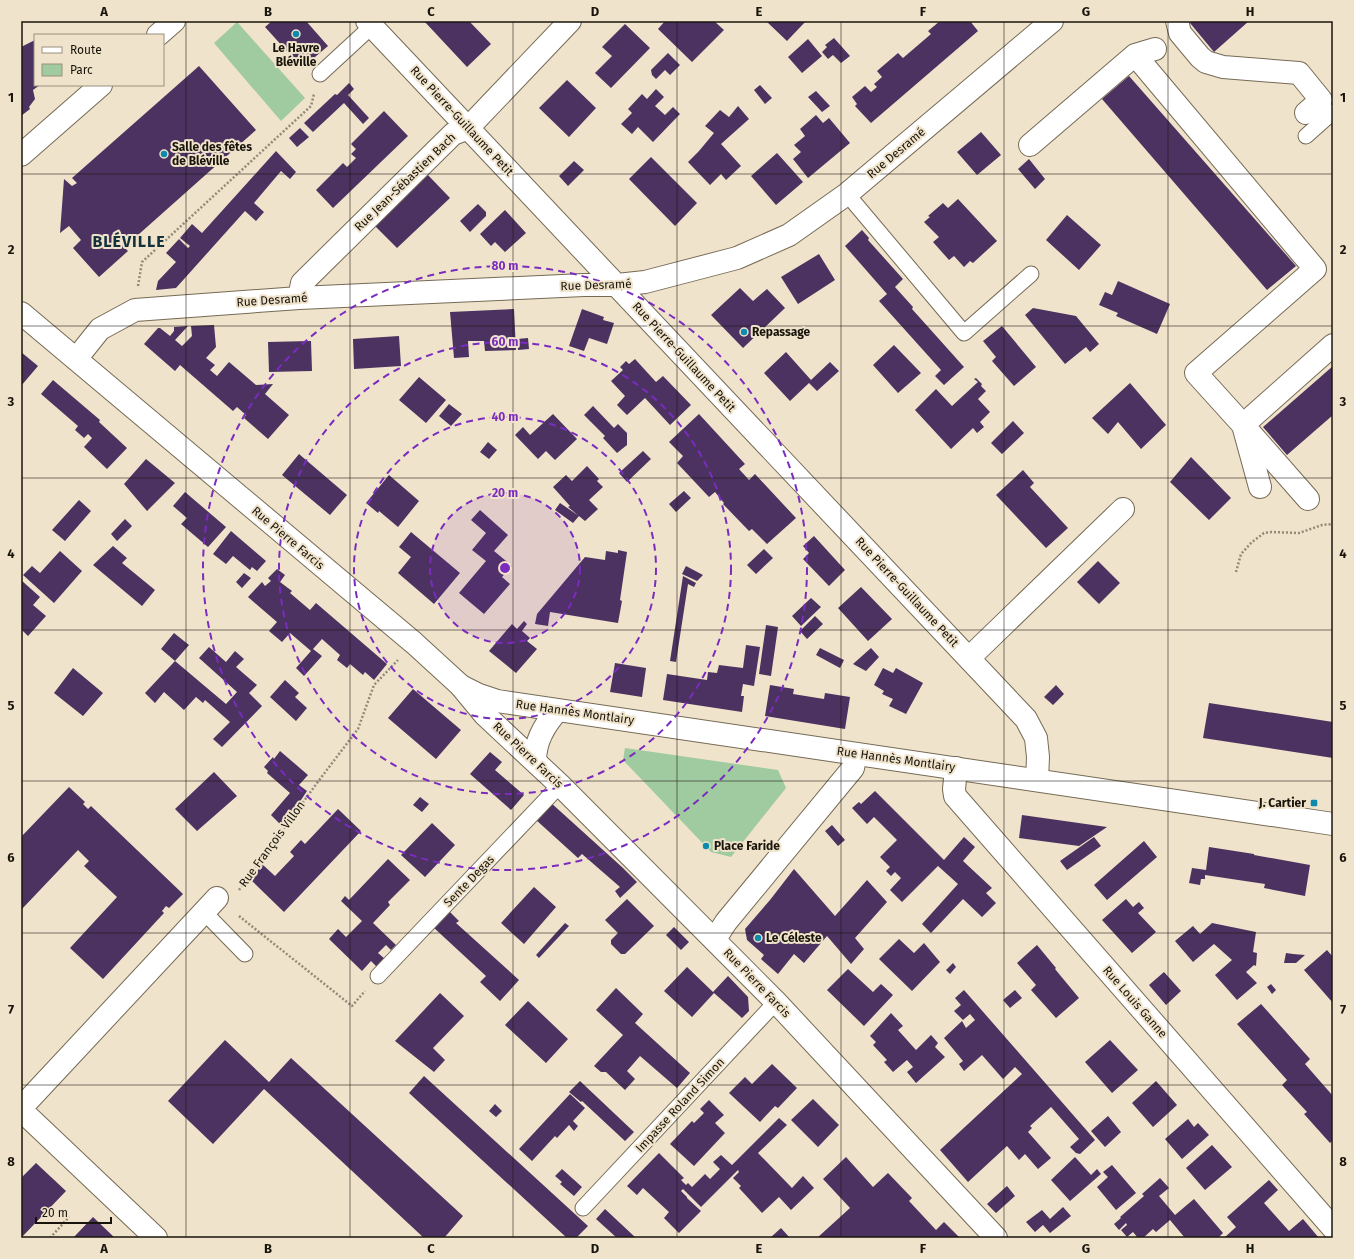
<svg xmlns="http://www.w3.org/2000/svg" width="1354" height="1259" font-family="'Fira Sans',sans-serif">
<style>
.green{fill:#a0caa0}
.building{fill:#4c3260}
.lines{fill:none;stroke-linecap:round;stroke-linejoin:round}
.lane-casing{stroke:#756a55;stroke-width:17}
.street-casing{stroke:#756a55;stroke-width:24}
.secondary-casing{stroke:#756a55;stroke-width:24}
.path{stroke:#928977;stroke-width:2.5;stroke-dasharray:2 2;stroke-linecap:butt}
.lane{stroke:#fff;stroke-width:15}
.street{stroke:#fff;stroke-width:22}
.secondary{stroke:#fff;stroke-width:22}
.grid{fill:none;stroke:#18140b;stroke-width:1;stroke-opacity:0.55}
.ring{fill:none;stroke:#7b2cbf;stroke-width:2;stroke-dasharray:7 5}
.poi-dot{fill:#0d8bac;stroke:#f0e3cb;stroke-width:1.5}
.labels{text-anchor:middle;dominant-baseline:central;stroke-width:4;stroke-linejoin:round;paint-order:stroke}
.poi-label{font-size:12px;font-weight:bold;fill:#18140b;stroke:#f0e3cb;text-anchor:start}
.street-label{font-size:12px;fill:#18140b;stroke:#f0e3cb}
.district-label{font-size:16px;font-weight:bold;letter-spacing:1px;fill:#13313b;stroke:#f0e3cb}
.centre{fill:#7b2cbf;stroke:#f0e3cb;stroke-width:2}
.ring-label{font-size:12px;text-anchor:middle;font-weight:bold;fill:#7b2cbf;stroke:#f0e3cb;stroke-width:4;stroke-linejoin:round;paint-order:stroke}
.neatline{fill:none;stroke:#18140b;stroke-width:1.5}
.grid-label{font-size:13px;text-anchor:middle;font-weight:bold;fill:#18140b}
</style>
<rect width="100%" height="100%" fill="#f0e3cb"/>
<path class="green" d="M237 22 305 98 281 121 214 43Z
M625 748 778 770 786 788 731 857 711 852 623 760Z"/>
<path class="building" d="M272 21H306L328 46 302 68 265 27Z
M424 21H469L491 44 467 67Z
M665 21H714L724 30 692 62 658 29Z
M766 21H806L787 41Z
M940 21H970L978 31 871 123 855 106 857 104 852 97 865 86 871 92 877 87 874 84 882 77 877 71 898 53 903 58 931 34 928 31Z
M1192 21H1249L1214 52 1190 23Z
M625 24 650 48 611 88 595 73 612 56 602 47Z
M834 38 850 56 841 63 833 55 828 59 822 52 827 47 825 45Z
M808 39 822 56 802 73 788 57Z
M35 40V85H40L33 90 35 99 29 107 30 109 21 116V47Z
M668 53 680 65 670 75 665 70 656 79 652 75 651 70Z
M199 66 256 130 129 243 125 237 119 242 128 251 99 277 73 248 81 240 69 226 60 233 64 179 72 186 77 183 72 178Z
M1129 76 1296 266 1267 290 1102 99Z
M567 80 596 108 569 137 539 108Z
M349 83 354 89 348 95 369 118 363 124 344 103 313 132 304 123 335 94 337 95Z
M760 85 772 98 765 104 754 90Z
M656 89 664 97 655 106 665 115 673 107 680 114 653 142 638 127 632 134 621 124 632 113 628 109 642 94 647 99Z
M816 91 830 106 822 112 808 97Z
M738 106 749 119 721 144 741 166 726 180 721 174 710 185 688 162 699 151 714 133 705 126 720 110 729 117Z
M384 111 408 136 333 208 316 190 343 163 347 167 356 158 351 154 356 149 351 144Z
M816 115 823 123 829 118 850 143 808 178 793 159 801 152 794 145 805 136 800 129Z
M300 128 309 137 297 147 289 138Z
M981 132 1001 155 977 175 957 152Z
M276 151 296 172 290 179 281 171 254 203 264 212 256 221 245 211 176 288 156 290 158 281 176 262 166 253 179 239 188 248 190 246 180 238 192 224 202 233Z
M777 153 803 182 776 205 751 176Z
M651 157 697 203 675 226 629 179Z
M1029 159 1045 179 1035 189 1018 169Z
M574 161 584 170 568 186 559 176Z
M427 174 450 198 397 248 375 226Z
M958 199 997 241 973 263 970 261 964 267 954 256 949 260 933 242 939 237 924 222 930 217 928 216 943 203 948 208Z
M478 204 486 212V216L470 232 460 221Z
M505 210 526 233 505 252 495 242 491 246 480 234Z
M1067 215 1101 245 1079 270 1046 240Z
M862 230 869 238 868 240 903 279 895 287 913 307 912 309 964 367 944 385 935 376 941 370 879 301 887 294 845 246Z
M819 254 835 280 798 304 781 277Z
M1118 281 1170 304 1157 334 1116 316 1118 313 1099 305 1105 292 1112 295Z
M740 288 753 301 767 289 785 308 743 348 711 315Z
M1033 308 1076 316 1099 344 1090 352 1086 347 1065 364 1025 315Z
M514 309 516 350 485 351 484 341H468L469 357 454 358 450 312Z
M582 309 604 317 603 320 614 323 607 344 589 338 584 351 569 346Z
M214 325 216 347 206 358 215 365 210 370 217 376 229 362 256 385 273 384 265 394 289 415 268 439 244 418 246 415 237 407 233 411 180 365 175 371 144 344 158 328H160L170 336 174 331V327L188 326 175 340 182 346 192 336 191 326Z
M1002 326 1036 367 1014 386 992 361 996 357 983 341Z
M399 336 401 366 354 369 353 339Z
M528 338 529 349 518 350 517 339Z
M311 341 312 371 269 372 268 342Z
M894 345 921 373 898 393 873 365Z
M21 352 38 366 21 386Z
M786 352 811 380 830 362 839 371 817 391 809 383 790 401 764 373Z
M635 359 656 382 663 376 691 405 670 425 645 398 627 415 617 405 625 396 611 381 623 370 620 367 626 361 629 364Z
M1333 366V415L1287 455 1263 427Z
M419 377 446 400 426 423 399 400Z
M976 378 982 384 981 386 986 391 978 399 990 412 980 422 984 427 977 433 973 428 951 449 915 410 936 389 952 406 978 382 974 379Z
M53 380 100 420 99 422 127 448 107 469 84 447 92 438 88 434 84 438 75 430 78 426 41 394Z
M1130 383 1166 425 1141 449 1118 422 1108 434 1092 418Z
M449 404 462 414 451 426 439 416Z
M593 406 614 428 618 424 627 433V445L617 453 603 438 605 436 584 415Z
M553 414 577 439 555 460 546 451 538 459 515 435 523 427 530 435Z
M699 414 745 464 739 469 749 480 755 474 796 518 767 544 752 529 749 531 723 504 724 503 715 492 709 497 677 463 683 456 669 442Z
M1013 421 1024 433 1002 454 991 443Z
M488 442 497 450 489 459 480 452Z
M643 451 651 459 627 482 619 473Z
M299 454 347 495 330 515 282 475Z
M1191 457 1231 498 1209 520 1170 482Z
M146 459 175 483 147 511 124 484Z
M587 466 599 479 597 481 603 487 589 500 598 509 585 521 568 507 570 506 553 487 566 475 572 481Z
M1023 470 1034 483 1030 487 1068 528 1046 548 996 495Z
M389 475 419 501 398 527 379 511 378 513 366 503Z
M684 491 691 498 676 512 669 504Z
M185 492 226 527 208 547 181 524 187 518 173 506Z
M79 500 91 511 65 541 52 530Z
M560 503 579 516 573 523 555 510Z
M480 510 508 535 494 551 512 566 502 577 510 584 484 614 459 593 486 561 472 550 486 533 471 520Z
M125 519 132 526 117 541 111 534Z
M231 531 266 561 257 571 252 567 250 570 233 556 226 564 213 554Z
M411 532 460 573 434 604 398 573 411 557 399 547Z
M814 536 845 570 829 586 803 559 809 553 803 546Z
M113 546 127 558 122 563 155 590 142 606 93 565Z
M764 549 773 558 756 574 747 565Z
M618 550 627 552 620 600 622 601 618 623 550 612 548 626 535 624 537 614 585 557 605 560 606 551 618 553Z
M60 551 82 571 54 603 23 575 32 566 40 573Z
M1098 561 1120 583 1099 604 1077 582Z
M686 566 703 575 697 581 682 574Z
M277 569 285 575 280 582 292 591 290 593 310 610 316 603 387 664 374 680 365 672 363 675 350 664 347 668 337 660 340 655 322 639 313 649 322 656 304 676 296 668 311 651 290 633 282 642 269 631 277 622 248 597 262 582 265 586 271 581 268 578Z
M244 573 251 578 242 588 236 582Z
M683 576 696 583 694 587 688 584 676 662 670 661Z
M21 580 40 597 33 605 46 616 28 636 21 629Z
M861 587 892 619 868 641 838 608Z
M811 598 821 607 801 626 792 616Z
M815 616 823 624 807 639 800 631Z
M524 621 527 624 522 631 530 638 527 641 537 649 516 673 489 651 512 624 517 629Z
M766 625 778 627 771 676 759 674Z
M174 633 189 645 175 661 161 649Z
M746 645 760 647 754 686 743 684 741 696H744L742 712 663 700 667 674 707 680 708 672 717 673 719 665 743 668Z
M209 647 226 662 235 651 244 659 236 667 257 685 249 693 262 706 222 747 213 739 230 722 205 700 203 703 196 697 184 710 164 692 155 703 145 693 175 661 226 704 237 692 199 658Z
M820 648 844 660 840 668 816 655Z
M871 648 879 657 866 671 853 664Z
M615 663 646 668 642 697 610 692Z
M73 668 103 693 83 716 54 693Z
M883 668 893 673 896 668 923 683 906 714 889 706 893 699 882 694 884 691 874 685Z
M285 680 299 693 295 697 307 708 296 721 270 697Z
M770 685 794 689 793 694 824 699 825 693 850 697 845 729 765 716Z
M1056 685 1064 694 1053 705 1044 697Z
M413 689 461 730 436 759 388 718Z
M1209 703 1333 722V758L1203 738Z
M280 751 308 775 299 785 307 791 283 827 271 815 290 793 267 773 268 771 264 767 273 757 274 759Z
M490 752 502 762 495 770 524 795 511 810 470 774Z
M214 772 237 796 197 831 175 809Z
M69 787 85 802 83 804 88 809 91 806 183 894 169 908 166 906 162 911 164 913 103 979 70 948 117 897 84 866 89 861 78 850 21 910V837Z
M875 791 944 860 964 837 975 847 963 861 992 888 986 893 996 903 982 917 963 899 931 933 922 924 958 884 938 866 902 902 890 890 901 878 895 872 891 876 886 871 890 867 880 857 897 840 874 817 867 824 852 808 859 802 861 804Z
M420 797 429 804 422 812 413 805Z
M550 802 623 868 637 882 620 898 615 891 620 887 582 854 578 858 535 819Z
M338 809 361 831 284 912 251 880 262 864 275 876 294 856 290 852 301 840 305 844Z
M1022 815 1107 827 1079 846 1019 838Z
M432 823 455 845 425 877 401 855Z
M832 825 845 840 838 846 825 831Z
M1094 837 1101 846 1067 870 1060 861Z
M1144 841 1157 857 1107 900 1094 885Z
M1209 847 1254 854V855L1310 865 1305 896 1264 888 1265 884 1205 875V879H1201L1200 885 1189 883 1192 868 1206 870Z
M388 859 410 880 388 902 390 905 373 923 396 945 391 950 386 945 378 953 385 959 377 967 371 961 362 971 329 939 338 929 346 937 362 921 341 901 345 896 349 900Z
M794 869 835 916 867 880 887 902 855 938 864 949 851 964 827 936 804 963 794 954 778 974 761 959 764 955 747 940 745 929 770 900Z
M534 887 556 907 524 944 501 923Z
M627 899 654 926 625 954H621L611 944V940L618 933 605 920Z
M1126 899 1133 907 1139 902 1144 908 1138 913 1156 932 1132 953 1102 920Z
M448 910 459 921 456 923 519 980 500 1001 480 982 486 976 433 927Z
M565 923 569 926 539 958 536 955Z
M1212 923 1256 932 1253 952 1257 953 1256 966 1254 965 1246 972 1257 983 1237 1000 1215 975 1232 960 1214 944 1193 962 1175 941 1193 926 1200 934Z
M674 927 689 942 681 950 666 935Z
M899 939 914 953 924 943 940 962 912 991 879 959Z
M1037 945 1056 968 1055 969 1079 998 1056 1018 1031 990 1036 985 1017 963Z
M1327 950 1333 957V1003L1304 970Z
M1286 953 1293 954 1305 955 1296 963H1284Z
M953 963 956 967 950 974 946 970Z
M687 967 713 992 728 976 748 997 749 1011 742 1018 714 993 692 1017 664 991Z
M848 969 873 992 881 984 893 995 864 1026 827 990Z
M1164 972 1181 991 1166 1005 1149 985Z
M1271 984 1276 990 1272 994 1267 987Z
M616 988 643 1014 635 1023 690 1073 677 1088 640 1056 627 1071 635 1079 625 1090 606 1072H601L594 1066 623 1035 596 1010Z
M964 990 1095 1140 1080 1154 1076 1153 1070 1147 1079 1139 1051 1107 1030 1126 1032 1128 1028 1132 1051 1158 1038 1169 1025 1154 1019 1160 1007 1146 968 1182 940 1150 1022 1074 1015 1067 1003 1079 982 1055 964 1071 959 1064 963 1061 944 1038 962 1021 966 1028 975 1020 970 1014 963 1020 954 1011 961 1005 955 998Z
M1015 990 1022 998 1010 1008 1003 1000Z
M440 993 464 1016 433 1048 445 1060 434 1072 395 1041Z
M528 1001 568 1039 546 1063 505 1025Z
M1261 1004 1310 1059 1305 1064 1333 1096V1140L1330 1143 1304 1114 1307 1112 1282 1085 1287 1080 1237 1024Z
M891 1013 903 1026 898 1030 916 1050 931 1035 938 1043 935 1047 945 1057 916 1083 907 1072 913 1067 907 1060 893 1072 884 1062 887 1060 873 1045 876 1042 870 1036Z
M225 1040 269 1082 291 1058 463 1216 444 1238H424L264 1089 213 1144 168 1101Z
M1110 1040 1138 1070 1112 1093 1085 1062Z
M772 1064 797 1088 778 1108 775 1106 760 1122 729 1093 745 1077 752 1084Z
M424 1076 588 1226 576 1238H567L409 1093Z
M580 1081 634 1132 625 1141 582 1101 581 1102 569 1092Z
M1156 1081 1177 1105 1153 1127 1132 1103Z
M570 1094 585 1108 573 1121 578 1126 574 1131 569 1125 557 1138 555 1136 532 1161 519 1149Z
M813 1099 839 1125 818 1147 791 1120Z
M709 1100 724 1115 715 1123 725 1133 694 1166 670 1144 692 1121 694 1123 704 1113 700 1109Z
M495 1104 502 1111 496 1117 489 1111Z
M1108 1116 1121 1132 1105 1147 1091 1131Z
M779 1118 787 1125 758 1153 792 1188 803 1176 814 1188 791 1210 779 1197 762 1213 739 1188 741 1186 733 1178 739 1172 738 1170 701 1207 683 1189 681 1191 687 1197V1198L701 1211 679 1233 664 1218 669 1212 643 1188 637 1195 627 1186 659 1153 684 1178 681 1180 686 1185 688 1183 692 1187 705 1174 710 1179 720 1169 713 1162 721 1155 732 1165Z
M1188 1119 1194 1127 1198 1123 1209 1135 1182 1159 1165 1139Z
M1212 1145 1232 1167 1205 1190 1186 1168Z
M846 1157 873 1187 888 1173 912 1198 909 1201 936 1230 944 1222 960 1238H817L850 1208 823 1179Z
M1075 1157 1091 1175 1097 1169 1101 1174 1070 1201 1051 1180Z
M36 1163 66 1191 21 1238V1178Z
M1112 1165 1136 1193 1116 1210 1097 1187 1108 1177 1103 1172Z
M562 1169 582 1187 574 1196 560 1184 562 1182 555 1176Z
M1160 1178 1169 1188 1159 1196 1175 1215 1194 1199 1223 1233 1218 1238H1185L1170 1220 1156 1232 1153 1229 1143 1238H1138L1133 1232 1127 1237 1121 1230 1127 1225 1126 1223 1119 1230 1114 1224 1121 1218 1120 1217 1144 1196 1142 1194Z
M1269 1180 1278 1190 1264 1203 1289 1231 1303 1219 1319 1238H1224L1236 1227 1227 1217Z
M1007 1186 1015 1196 996 1213 987 1204Z
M1063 1207 1071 1216 1050 1233 1043 1225 1035 1232 1026 1222 1042 1210 1050 1219Z
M605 1209 636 1238H617L596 1219Z
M93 1217 115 1238H73Z
M781 1228 790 1238H770Z"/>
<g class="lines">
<defs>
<path id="lane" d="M320 74 372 26
M1306 136 1333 112
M847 194 964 333 1031 274
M204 912 245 954
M378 976 560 785
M583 1208 776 1002"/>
<path id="street" d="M367 21 1026 719 1036 738 1038 757 1037 780
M1177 21 1180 33 1200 57 1206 62 1223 67 1299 73 1321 100 1306 113
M158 35 174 21
M1135 55 1155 49
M1030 145 1135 55 1315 269 1196 373 1243 425 1260 487
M21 155 101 85
M299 298 302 283 453 134 468 128 570 21
M76 359 100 329 135 310 299 298 584 285H617L645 282 737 258 789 235 847 194 1052 21
M1308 499 1243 425 1333 345
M969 658 1123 509
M461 686 485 715 560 785 776 1002 996 1238
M956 768 954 789 955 796 1333 1228
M715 939 726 922 853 768 856 754
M21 1108 217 898
M21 1110 156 1238"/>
<path id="secondary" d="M21 313 414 643 461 686 479 695 497 701 1333 824
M535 761C535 741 544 725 558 710"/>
</defs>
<use href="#lane" class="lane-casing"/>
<use href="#street" class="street-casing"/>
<use href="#secondary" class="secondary-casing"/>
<path class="path" d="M138 286 142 262 311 106 314 94
M1236 572 1241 554 1252 542 1264 533 1271 532 1299 533 1322 525 1333 524
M239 890 320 779 358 729 374 685 398 660
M239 916 352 1006 365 991
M50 1238 69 1217"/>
<use href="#lane" class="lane"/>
<use href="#street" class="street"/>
<use href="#secondary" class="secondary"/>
</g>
<path class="grid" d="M186 21V1238M350 21V1238M513 21V1238M677 21V1238M841 21V1238M1004 21V1238M1168 21V1238M21 174H1333M21 326H1333M21 478H1333M21 630H1333M21 781H1333M21 933H1333M21 1085H1333"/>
<circle cx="505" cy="568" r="75" fill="#7b2cbf" fill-opacity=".12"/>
<g class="ring">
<circle cx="505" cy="568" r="75"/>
<circle cx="505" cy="568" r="151"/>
<circle cx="505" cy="568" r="226"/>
<circle cx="505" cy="568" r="302"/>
</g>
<g class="poi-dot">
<circle cx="296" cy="34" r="4"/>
<circle cx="164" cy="154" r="4"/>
<circle cx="744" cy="332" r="4"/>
<rect x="1310" y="799" width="8" height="8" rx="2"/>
<circle cx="706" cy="846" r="4"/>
<circle cx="758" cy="938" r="4"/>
</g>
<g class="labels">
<g class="poi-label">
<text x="296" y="48" text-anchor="middle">Le Havre<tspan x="296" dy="14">Bléville</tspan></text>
<text x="172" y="147">Salle des fêtes<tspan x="172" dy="14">de Bléville</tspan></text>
<text x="752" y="332">Repassage</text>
<text x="1306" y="803" text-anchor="end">J. Cartier</text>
<text x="714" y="846">Place Faride</text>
<text x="766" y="938">Le Céleste</text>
</g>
<g class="street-label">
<text transform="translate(462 121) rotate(47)">Rue Pierre-Guillaume Petit</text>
<text transform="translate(896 153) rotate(-40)">Rue Desramé</text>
<text transform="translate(405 182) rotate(-44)">Rue Jean-Sébastien Bach</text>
<text transform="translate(596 285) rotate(-2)">Rue Desramé</text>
<text transform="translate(272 300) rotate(-4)">Rue Desramé</text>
<text transform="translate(684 357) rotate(47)">Rue Pierre-Guillaume Petit</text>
<text transform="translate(288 538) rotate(40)">Rue Pierre Farcis</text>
<text transform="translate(907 592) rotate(47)">Rue Pierre-Guillaume Petit</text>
<text transform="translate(575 712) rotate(8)">Rue Hannès Montlairy</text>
<text transform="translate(528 755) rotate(43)">Rue Pierre Farcis</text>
<text transform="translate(896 759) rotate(8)">Rue Hannès Montlairy</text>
<text transform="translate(272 844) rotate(-54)">Rue François Villon</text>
<text transform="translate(469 881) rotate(-46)">Sente Degas</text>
<text transform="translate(757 983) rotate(46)">Rue Pierre Farcis</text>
<text transform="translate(1135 1002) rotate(49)">Rue Louis Ganne</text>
<text transform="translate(680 1105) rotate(-47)">Impasse Roland Simon</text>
</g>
<g class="district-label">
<text x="129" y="241">BLÉVILLE</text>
</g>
</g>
<circle cx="505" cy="568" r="6" class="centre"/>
<g class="ring-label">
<text x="505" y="270">80 m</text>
<text x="505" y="346">60 m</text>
<text x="505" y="421">40 m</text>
<text x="505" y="497">20 m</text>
</g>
<rect width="1354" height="1259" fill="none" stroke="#f0e3cb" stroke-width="44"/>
<rect x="34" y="34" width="130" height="52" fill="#f0e3cb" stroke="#9a907e"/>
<rect x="42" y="47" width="20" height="6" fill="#ffffff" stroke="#9a907e"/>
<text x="70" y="54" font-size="12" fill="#18140b">Route</text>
<rect x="42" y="64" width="20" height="12" fill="#a0caa0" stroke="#9a907e"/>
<text x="70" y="74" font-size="12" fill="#18140b">Parc</text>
<path d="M36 1217v6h75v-6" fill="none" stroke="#18140b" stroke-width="2"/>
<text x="42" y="1217" font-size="12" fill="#18140b" stroke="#f0e3cb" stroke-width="3" paint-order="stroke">20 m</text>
<rect x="22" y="22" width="1310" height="1215" class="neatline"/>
<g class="grid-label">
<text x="104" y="16">A</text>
<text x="268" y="16">B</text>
<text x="431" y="16">C</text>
<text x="595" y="16">D</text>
<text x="759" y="16">E</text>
<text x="923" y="16">F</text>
<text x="1086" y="16">G</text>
<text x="1250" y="16">H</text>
<text x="11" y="102">1</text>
<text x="1343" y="102">1</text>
<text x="11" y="254">2</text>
<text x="1343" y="254">2</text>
<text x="11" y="406">3</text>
<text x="1343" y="406">3</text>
<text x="11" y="558">4</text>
<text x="1343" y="558">4</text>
<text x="11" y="710">5</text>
<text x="1343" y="710">5</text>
<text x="11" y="862">6</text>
<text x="1343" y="862">6</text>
<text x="11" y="1014">7</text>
<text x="1343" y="1014">7</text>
<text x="11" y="1166">8</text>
<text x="1343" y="1166">8</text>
<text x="104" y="1253">A</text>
<text x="268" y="1253">B</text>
<text x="431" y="1253">C</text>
<text x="595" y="1253">D</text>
<text x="759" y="1253">E</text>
<text x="923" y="1253">F</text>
<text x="1086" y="1253">G</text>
<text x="1250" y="1253">H</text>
</g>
</svg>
